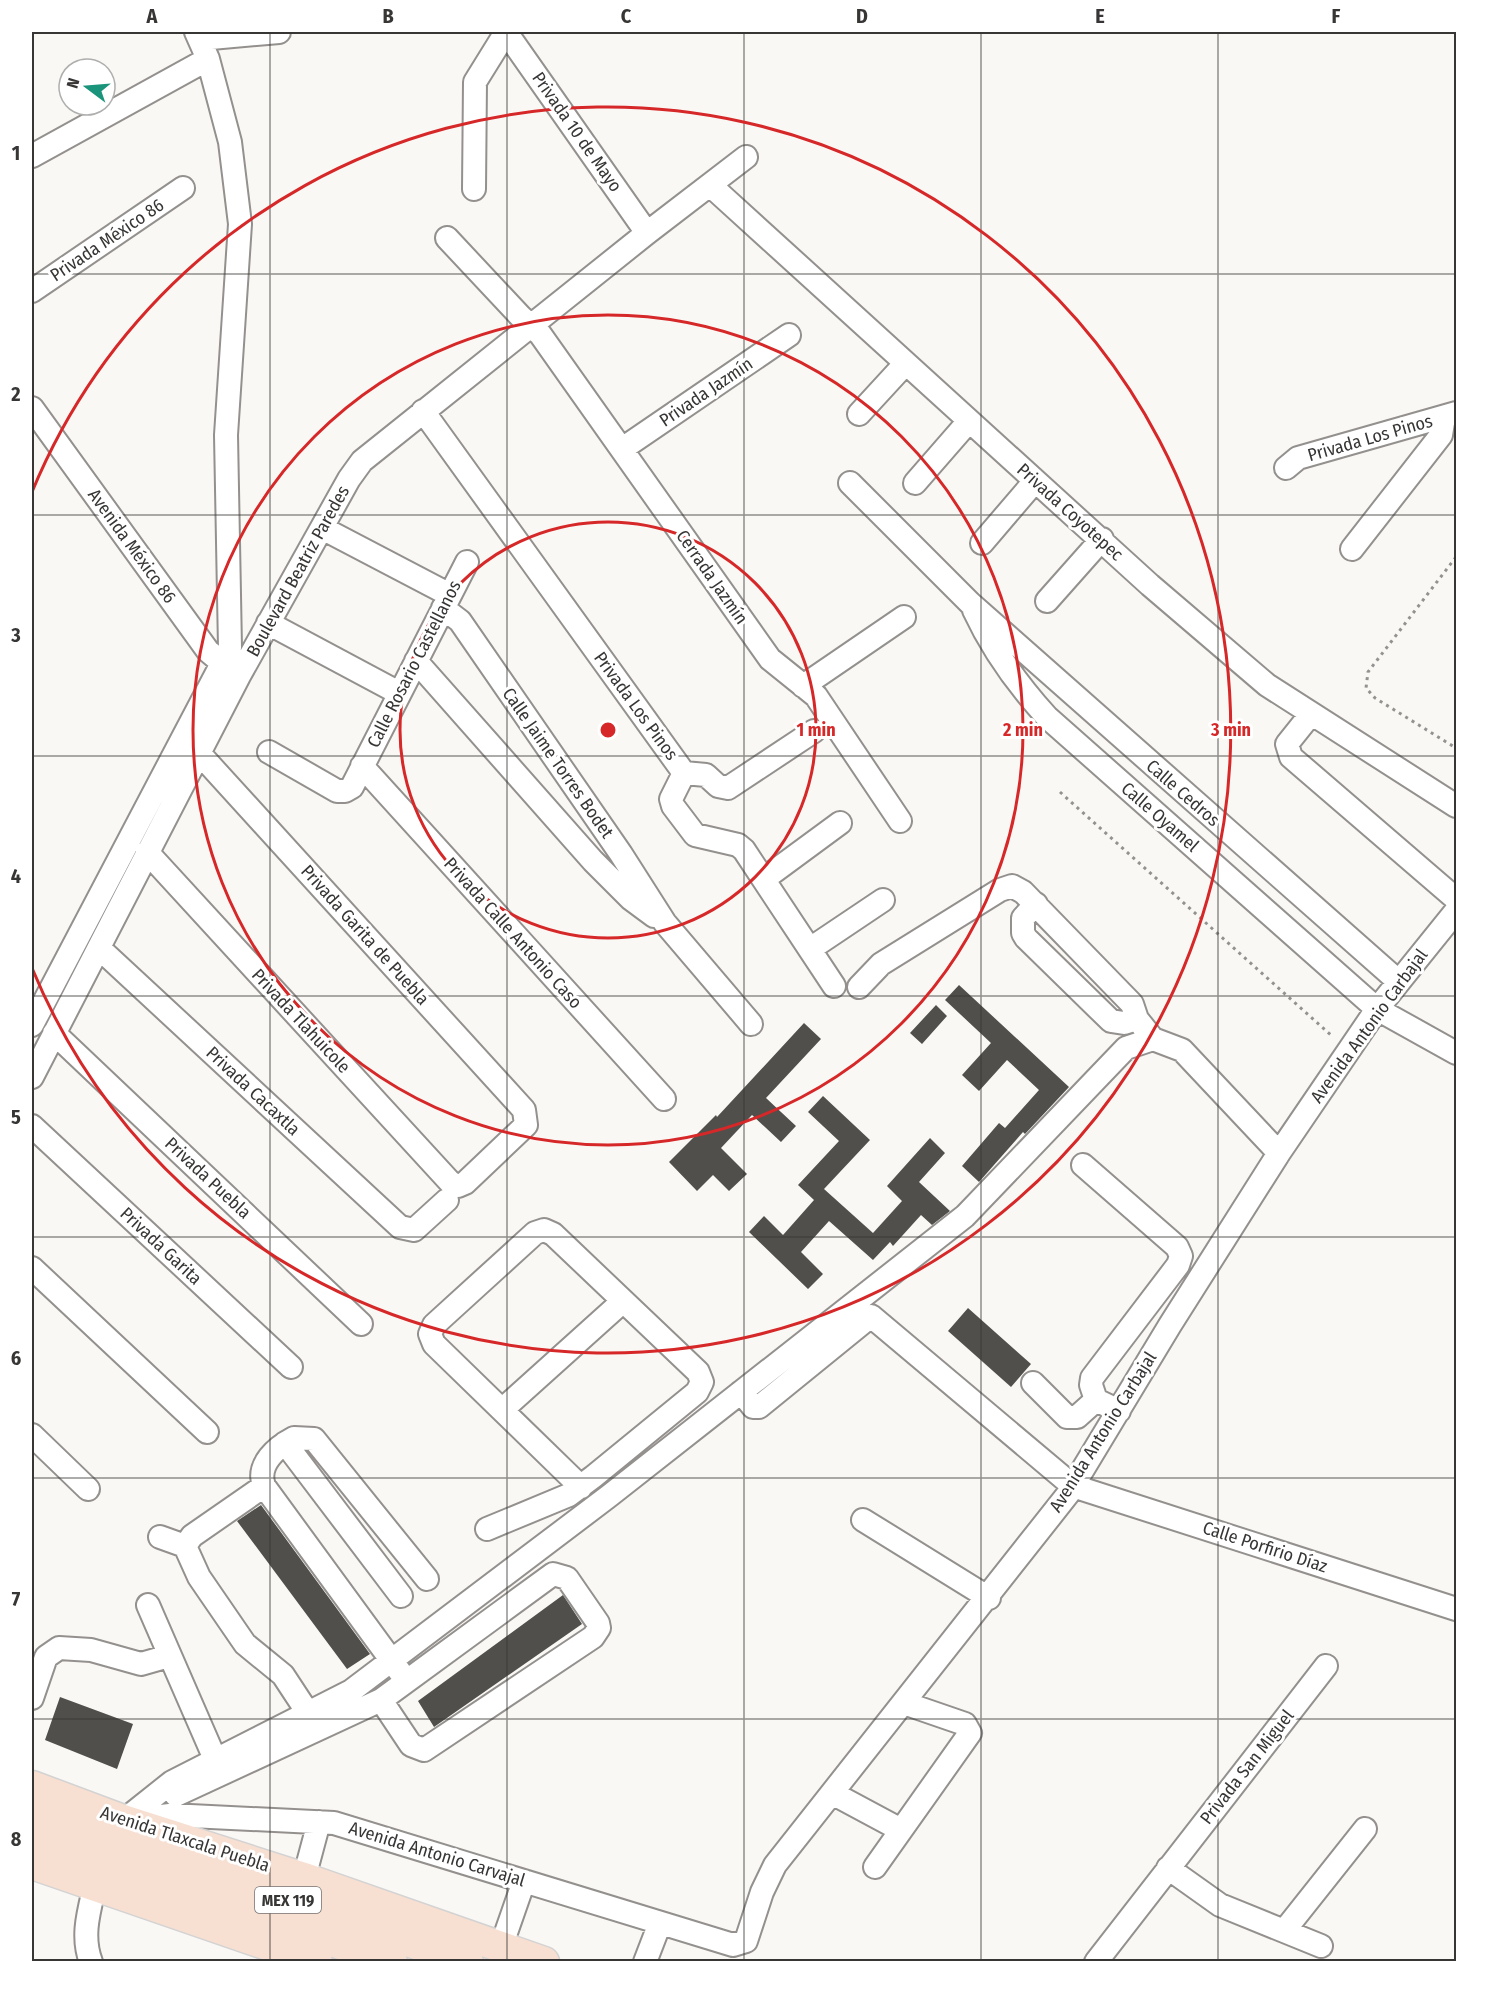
<svg xmlns="http://www.w3.org/2000/svg" width="1488" height="1993" font-family="'Fira Sans Condensed',sans-serif">
<style>
.building{fill:#504f4c}
.lines{fill:none;stroke-linecap:round;stroke-linejoin:round}
.minor-casing{stroke:#93908e;stroke-width:26}
.major-casing{stroke:#d3d3d3;stroke-width:33}
.path{stroke:#939290;stroke-width:3;stroke-dasharray:3 4.5;stroke-linecap:butt}
.minor{stroke:#fff;stroke-width:22}
.major{stroke:#f7dfd1;stroke-width:30}
.grid{fill:none;stroke:#373635;stroke-width:1.5;stroke-opacity:0.55}
.ring{fill:none;stroke:#d62828;stroke-width:3}
.labels{text-anchor:middle;dominant-baseline:central;stroke-width:6;stroke-linejoin:round;paint-order:stroke}
.shield{fill:#fff;stroke:#737272;stroke-width:1.5}
.shield-label{font-size:16px;font-weight:bold;fill:#373635}
.street-label{font-size:18px;fill:#373635;stroke:#fff}
.centre{fill:#d62828;stroke:#fff;stroke-width:3}
.ring-label{font-size:18px;text-anchor:middle;font-weight:bold;fill:#d62828;stroke:#fff;stroke-width:6;stroke-linejoin:round;paint-order:stroke}
.neatline{fill:none;stroke:#373635;stroke-width:2}
.grid-label{font-size:20px;text-anchor:middle;font-weight:bold;fill:#373635}
</style>
<rect width="100%" height="100%" fill="#faf8f5"/>
<path class="building" d="M959 985 1069 1087 1025 1134 1023 1132 979 1182 962 1166 999 1123 1005 1128 1039 1090 1007 1060 979 1091 962 1075 991 1043 945 1000Z
M936 1005 947 1016 922 1044 910 1033Z
M804 1023 821 1039 766 1098 796 1126 781 1142 752 1115 721 1148 747 1174 729 1191 713 1175 697 1191 669 1162 716 1115 717 1117Z
M823 1096 870 1140 824 1189 873 1233 902 1201 887 1186 930 1138 945 1153 919 1182 950 1211 932 1225 921 1215 893 1246 890 1242 873 1260 829 1221 801 1252 823 1274 808 1289 749 1232 764 1216 783 1235 814 1200 798 1185 839 1141 808 1112Z
M968 1308 1031 1364 1011 1387 948 1331Z
M261 1505 370 1654 347 1669 237 1521Z
M563 1595 582 1624 434 1727 418 1701Z
M60 1697 133 1724 117 1769 45 1740Z"/>
<g class="lines">
<defs>
<path id="minor" d="M506 32 647 233
M200 39 279 32
M32 156 208 59
M710 185 1150 585 1267 685 1456 806
M474 189 475 82 506 32
M447 238 521 317 540 334 770 659 816 696 900 821
M32 291 183 188
M32 408 208 651 233 672
M423 411 684 773
M859 414 905 364
M622 449 789 335
M1286 468 1298 458 1456 413
M850 483 970 603 1398 981
M915 483 969 421
M322 528 450 595
M982 543 1035 481
M1352 549 1441 435 1444 417
M1047 601 1102 539
M443 608 460 621 621 854 665 923 751 1024
M974 610C993 651 1017 684 1047 717L1377 1009 1456 1053
M268 623 399 693
M416 661 593 861 631 899 654 916
M803 686 904 617
M1311 714 1287 744 1291 757 1456 899
M269 752 337 791H345L352 787 467 562
M362 766 664 1099
M684 773 671 799 673 806 695 835 738 845 744 850 834 986
M684 773 706 775 718 786 728 788 814 731
M147 852 450 1182 458 1186 465 1183 526 1125 524 1110 199 753
M764 879 840 823
M1036 904 1023 918V933L1026 938 1111 1021 1124 1023 1137 1019
M99 948 400 1227 414 1230 447 1200
M810 949 883 900
M859 987 881 964 1000 890 1012 886 1023 892 1132 1004 1137 1019 1153 1039
M32 1025 230 648 226 435 240 224 230 142 208 59 196 32
M54 1033 361 1324
M32 1077 239 676 349 479 362 461 647 233 746 157
M32 1126 291 1367
M1083 1165 1177 1247 1181 1256 1178 1265 1092 1378 1091 1385 1096 1400 1119 1411
M32 1268 207 1432
M1033 1383 1067 1417H1077L1096 1400
M741 1392 753 1407H759L871 1316 1073 1486 1456 1609
M503 1409 622 1302
M32 1435 88 1489
M285 1443 401 1596
M264 1486C256 1464 277 1447 294 1438L314 1439 427 1579
M863 1520 989 1598
M487 1529 569 1495 593 1477 697 1392 702 1382 698 1372 553 1234 544 1230 535 1233 434 1325 430 1334 434 1344 581 1487
M160 1537 185 1546 199 1577 245 1644 283 1675 308 1713
M185 1546 192 1536 264 1486 400 1672
M148 1605 215 1759
M32 1698 46 1657 59 1648 91 1650 141 1664 169 1656
M832 1793 901 1830
M176 1795 381 1700 553 1574 567 1578 598 1623 599 1628 593 1637 424 1750 411 1745 381 1700
M127 1820 170 1815 334 1823 733 1945 746 1941 762 1892 775 1865 1068 1494 1170 1325 1279 1153 1377 1009 1456 911
M123 1821 172 1782 351 1691 609 1496 965 1216 1126 1048 1153 1039 1182 1050 1279 1153
M875 1867 970 1733 965 1724 904 1703
M1168 1868 1220 1905 1321 1946
M304 1878 319 1822
M1284 1931 1365 1829
M501 1947 524 1881
M91 1962C79 1931 93 1901 98 1870
M645 1962 660 1923
M1096 1962 1326 1666"/>
<path id="major" d="M32 1786 123 1820 304 1878 544 1962
M32 1810 468 1962
M32 1836 392 1962
M32 1864 317 1962"/>
</defs>
<use href="#minor" class="minor-casing"/>
<use href="#major" class="major-casing"/>
<path class="path" d="M1456 557 1368 672 1366 688 1375 698 1456 748
M1060 792 1333 1037"/>
<use href="#minor" class="minor"/>
<use href="#major" class="major"/>
</g>
<path class="grid" d="M270 32V1962M507 32V1962M744 32V1962M981 32V1962M1218 32V1962M32 274H1456M32 515H1456M32 756H1456M32 996H1456M32 1237H1456M32 1478H1456M32 1719H1456"/>
<g class="ring">
<circle cx="608" cy="730" r="208"/>
<circle cx="608" cy="730" r="415"/>
<path d="M32 492A623 623 0 1 1 32 968"/>
</g>
<g class="labels">
<rect class="shield" x="255" y="1887" width="66" height="26" rx="4.5"/>
<g class="shield-label">
<text x="288" y="1900">MEX 119</text>
</g>
<g class="street-label">
<text transform="translate(577 132) rotate(55)">Privada 10 de Mayo</text>
<text transform="translate(107 240) rotate(-34)">Privada México 86</text>
<text transform="translate(706 392) rotate(-34)">Privada Jazmín</text>
<text transform="translate(1370 438) rotate(-16)">Privada Los Pinos</text>
<text transform="translate(1070 512) rotate(42)">Privada Coyotepec</text>
<text transform="translate(132 546) rotate(54)">Avenida México 86</text>
<text transform="translate(298 571) rotate(-61)">Boulevard Beatriz Paredes</text>
<text transform="translate(712 577) rotate(55)">Cerrada Jazmín</text>
<text transform="translate(414 664) rotate(-63)">Calle Rosario Castellanos</text>
<text transform="translate(636 706) rotate(54)">Privada Los Pinos</text>
<text transform="translate(558 763) rotate(55)">Calle Jaime Torres Bodet</text>
<text transform="translate(1183 793) rotate(41)">Calle Cedros</text>
<text transform="translate(1160 817) rotate(41)">Calle Oyamel</text>
<text transform="translate(513 933) rotate(48)">Privada Calle Antonio Caso</text>
<text transform="translate(365 935) rotate(48)">Privada Garita de Puebla</text>
<text transform="translate(301 1021) rotate(47)">Privada Tlahuicole</text>
<text transform="translate(1369 1026) rotate(-54)">Avenida Antonio Carbajal</text>
<text transform="translate(253 1091) rotate(43)">Privada Cacaxtla</text>
<text transform="translate(208 1178) rotate(43)">Privada Puebla</text>
<text transform="translate(161 1246) rotate(43)">Privada Garita</text>
<text transform="translate(1103 1432) rotate(-58)">Avenida Antonio Carbajal</text>
<text transform="translate(1265 1547) rotate(18)">Calle Porfirio Díaz</text>
<text transform="translate(1247 1767) rotate(-52)">Privada San Miguel</text>
<text transform="translate(185 1839) rotate(18)">Avenida Tlaxcala Puebla</text>
<text transform="translate(437 1854) rotate(17)">Avenida Antonio Carvajal</text>
</g>
</g>
<circle cx="608" cy="730" r="9" class="centre"/>
<g class="ring-label">
<text x="816" y="736">1 min</text>
<text x="1023" y="736">2 min</text>
<text x="1231" y="736">3 min</text>
</g>
<rect width="1488" height="1993" fill="none" stroke="#ffffff" stroke-width="66"/>
<g transform="translate(87 87) rotate(286)"><circle r="28" fill="#ffffff" stroke="#afafae" stroke-width="1.5"/>
<path d="M0-4.5L10 22L0 15L-10 22Z" fill="#1a947b"/>
<text y="-9" font-size="16" font-weight="bold" text-anchor="middle" fill="#373635">N</text>
</g>
<rect x="33" y="33" width="1422" height="1927" class="neatline"/>
<g class="grid-label">
<text x="152" y="23">A</text>
<text x="388" y="23">B</text>
<text x="626" y="23">C</text>
<text x="862" y="23">D</text>
<text x="1100" y="23">E</text>
<text x="1336" y="23">F</text>
<text x="16" y="160">1</text>
<text x="16" y="401">2</text>
<text x="16" y="642">3</text>
<text x="16" y="883">4</text>
<text x="16" y="1124">5</text>
<text x="16" y="1365">6</text>
<text x="16" y="1606">7</text>
<text x="16" y="1846">8</text>
</g>
</svg>
